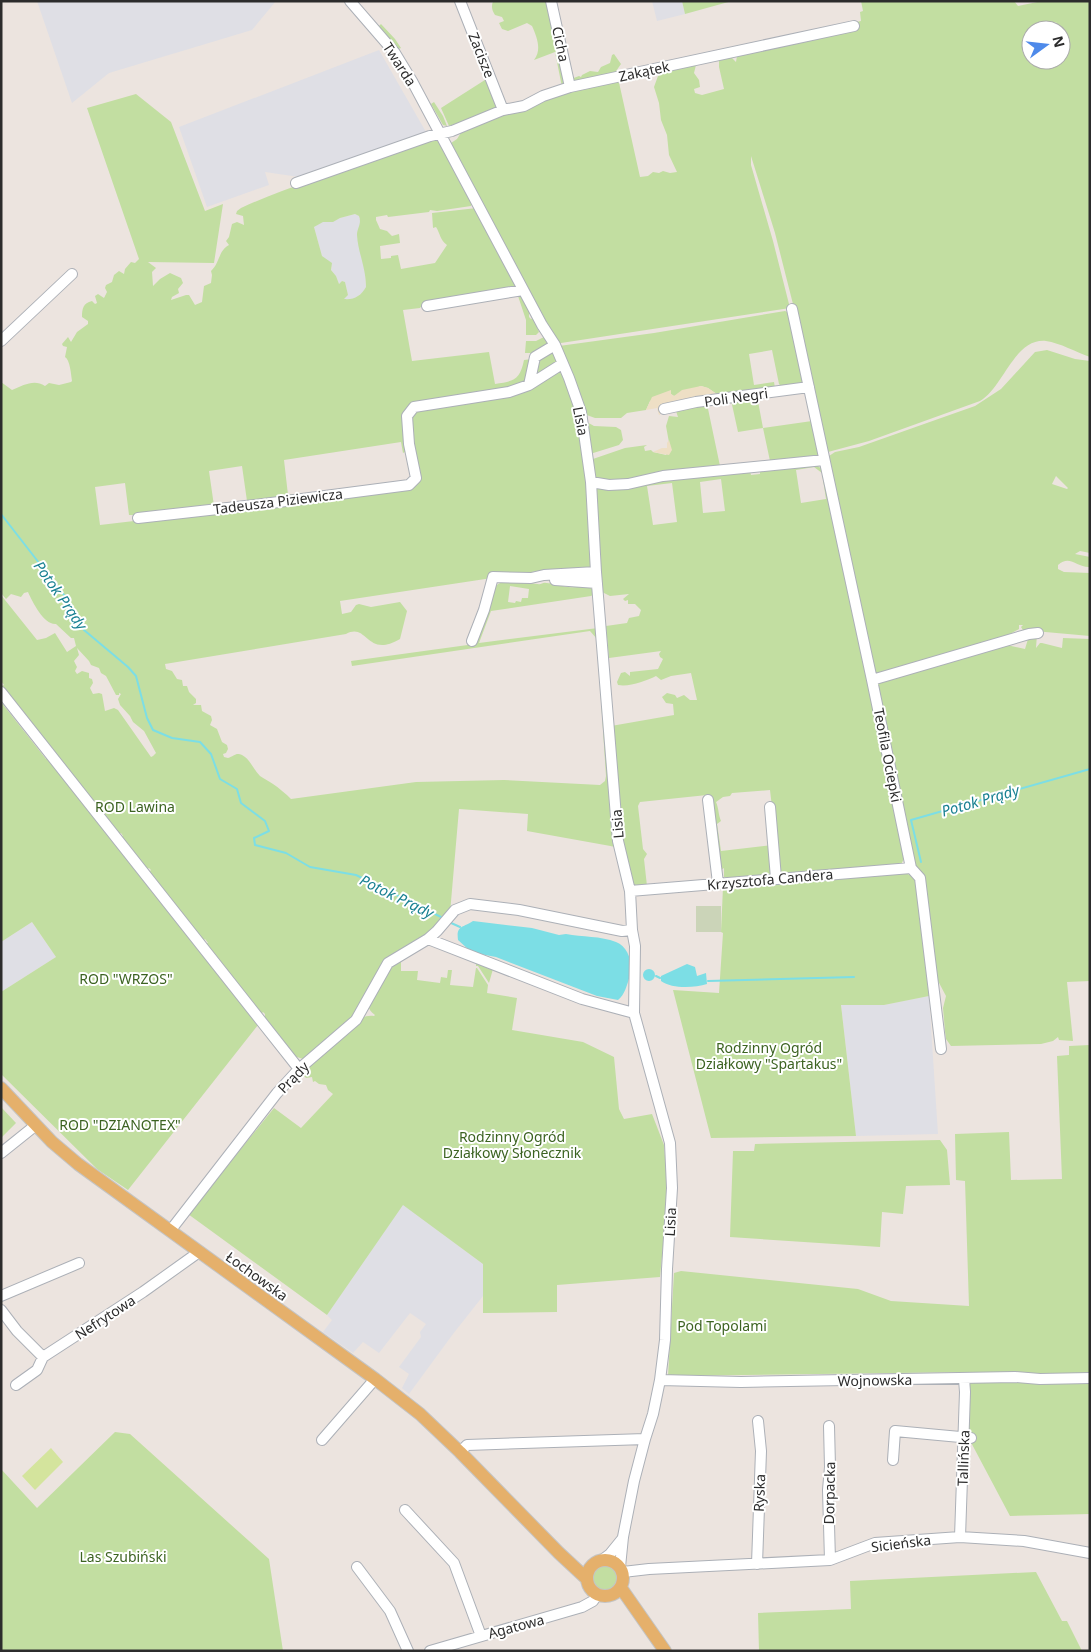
<svg xmlns="http://www.w3.org/2000/svg" width="1091" height="1652" font-family="'Noto Sans',sans-serif">
<style>
.industrial{fill:#dfdfe5}
.green{fill:#c2dea1;fill-rule:evenodd}
.sand{fill:#eedfc5}
.cemetery{fill:#cbd4b8}
.pitch{fill:#d4e49d}
.water{fill:#7cdee5}
.lines{fill:none;stroke-linecap:round;stroke-linejoin:round}
.stream{stroke:#7cdee5;stroke-width:2}
.minor-casing{stroke:#acb0b7;stroke-width:12}
.major-casing{stroke:#c4c4c4;stroke-width:14}
.minor{stroke:#fff;stroke-width:10}
.major{stroke:#e5b06b;stroke-width:12}
.labels{text-anchor:middle;dominant-baseline:central;stroke-width:4;stroke-linejoin:round;paint-order:stroke}
.street-label{font-size:14px;fill:#2c2c2c;stroke:#fff}
.park-label{font-size:14px;fill:#3c6321;stroke:#fff}
.water-label{font-size:15px;font-style:italic;fill:#198192;stroke:#fff}
</style>
<rect width="100%" height="100%" fill="#ece4df"/>
<path class="industrial" d="M37 1H276L252 30 109 73 72 103Z
M652 1H682L685 14 657 21Z
M379 50 426 132 299 177 265 172 269 185 207 207 179 127Z
M355 214 359 216 361 223 357 234 365 267 366 287 364 291 353 300 343 299 348 295 345 282 342 281 339 284 336 276 331 270 332 267 322 256 314 227 323 221 336 220 340 218Z
M32 922 56 957 1 992V942Z
M929 996 938 1134 856 1136 841 1004 884 1005Z
M403 1204 483 1264V1296L453 1334 409 1394 402 1388 409 1374 399 1367 421 1337 420 1332 426 1324 410 1313 379 1353 363 1342 353 1353 323 1332 332 1320 327 1315Z"/>
<path class="green" d="M493 1H548L567 78 562 87 555 52 534 60C542 50 537 37 532 26L527 23 508 31 502 29 499 23 504 21 502 17 495 15C492 10 491 7 493 1Z
M682 1H732L685 14Z
M861 1H1014L1018 6 1042 1H1090V357C1076 352 1060 343 1046 341 1014 338 1004 387 980 401L869 441 828 452 825 450 794 308 775 233 751 156V165L773 241 790 308 561 343 555 342 452 151 451 143 457 139 469 120H467L449 126 441 108 488 78 498 107 488 117 570 83 571 79 579 76 581 77 582 75 590 71 598 72 601 67 610 63 612 55 614 54 621 64 614 74 618 78 640 177 648 176 653 172 659 173 663 171 670 173 677 172 669 155 667 135 661 120 659 103 654 87 658 76 661 74V71L694 63 696 65 694 73 699 80 700 87 694 89 695 93 702 95 724 89 719 67V58L730 56 736 62 737 56 790 37 861 21 860 12 863 11ZM1031 30H1061V60H1031Z
M381 24 395 39 401 48 396 50 379 29V26Z
M136 94 171 122 205 211 223 204 214 263 148 262 156 268 152 272 153 286 160 279 170 273 181 278 183 283 178 289 179 293 172 297 171 300 186 295H189L195 305 202 302 204 286 211 283 212 275 211 271C220 263 218 251 229 245L226 241 229 237 232 224 237 222 244 225 243 216 236 214 237 211 241 208C282 189 325 176 369 162 392 155 414 144 437 137L471 197 472 203 471 206 437 211 430 210 429 212 388 217 387 215 376 217V220L380 229 387 231 392 236 399 234 400 243 380 246 381 259 391 258V256L398 255 401 269 435 263 447 245C440 240 440 233 436 227L433 228 432 213 477 208 517 285 516 289 505 292 434 301 423 304 420 308 403 310 412 361 489 352 495 384C514 381 520 380 524 360L532 359C530 376 532 380 515 388L411 406 404 414 407 446 405 452 403 453 401 442 284 460 288 495 302 493C287 506 265 499 247 501L242 466 209 471 214 506 237 504 222 507 142 515H129L125 483 95 487 100 525 355 495 409 486 417 481C418 465 404 428 410 416 411 413 414 412 416 410L517 392 557 371C576 381 574 405 578 423 579 429 582 435 583 441 590 482 591 523 594 564L598 556 594 553 597 546 593 485 612 487 666 478 750 471 751 475 760 474V469L808 463H814L823 470 868 672 905 856 901 865 892 867 780 876 770 790 732 793 730 796 723 797 716 802C719 809 718 814 721 821L717 824 721 851 772 845 773 873 769 876 732 880 724 877V868L721 870 715 838 712 807 707 795 640 802 638 806 643 849 647 854 644 859 647 886 636 887 631 885 627 874 620 835 624 830 618 820 611 726 674 715 673 704 666 703 662 697 667 693 675 695 677 698 684 695 690 700H697L691 673 671 676 661 680 656 676C646 681 630 687 618 685L617 682 621 673 625 672 630 676V672L658 669 663 659 660 657 659 654 661 651 609 658 606 626 627 623 629 618 639 616 641 610 635 604H628V600L625 601 623 599 629 594 610 596 602 592 600 580H598L596 577 600 570 596 569 594 565 591 569 538 571 340 601 342 614 351 612 356 605 359 604 371 607 400 602 407 611 400 639C366 659 368 622 346 634L165 664 166 669 172 671 177 679 182 680 183 686H187L189 692 196 699V703L193 705H201L202 711 211 716 212 720 210 725 217 729 222 742 227 745 228 749 226 753 223 754 224 757 228 758C234 756 236 752 242 755 250 759 253 769 260 776 264 779 269 781 273 784 279 788 286 794 291 799L416 782 504 780 600 785 605 781 606 776 597 639 590 631 352 666 351 661 475 644 494 588C504 575 524 583 538 584 541 585 543 582 546 583 548 583 555 584 557 584 561 585 565 587 568 587 578 588 586 585 595 590V593L591 596 491 611 479 643 598 628 615 836 613 842 616 847 527 831 528 814 459 809 450 913 442 924 437 934 418 942 419 946 417 948 401 960V971H418L417 980 440 983 441 977 447 978 448 970H452L450 985 473 987 476 968H477L488 985 487 993 517 998 512 1030 583 1042 614 1057 619 1109 624 1119 652 1114 664 1145 668 1194 660 1277 557 1285V1312L483 1313V1264L403 1205 327 1315 188 1214 274 1108 301 1128 333 1094 328 1090 326 1085 319 1084 315 1081 313 1082 312 1077 306 1078 299 1070 300 1066 303 1062 311 1061 329 1049V1048H326L303 1059 294 1056 265 1021V1014L263 1012 261 1014 259 1013 205 946V943H208L205 939 202 942 148 873 151 870 149 868 146 870 120 838 123 836 121 833 117 835 1 690V686L4 685 1 681V595L37 640 46 638 55 633 67 652 76 646 74 638H71L56 624C44 625 33 603 28 592L24 593 21 597 11 594 6 599 1 593V382L12 390C24 385 34 379 45 386L49 383 59 385 71 382 72 381C71 374 70 360 65 357L67 347 63 346 62 344 68 337 71 342 77 332 88 324V321L82 317C82 309 83 303 92 301L95 304 97 303 95 296 98 294 104 298 107 292 105 288 106 285 112 282 114 275 119 271 124 274 125 269 131 262 135 263 139 259 87 108ZM355 214 359 216C362 224 357 228 357 235 358 253 366 267 366 287 361 296 354 300 344 299L348 295 345 282 342 281 339 284 336 276 331 270 332 263 322 256 314 227 323 222H333L340 218ZM814 467 822 473 826 499 801 503 796 470ZM721 479 725 511 703 513 700 482ZM672 483 677 522 653 525 647 486ZM510 586 529 589 528 598H522L521 602 516 601 515 603 508 602ZM77 648 89 661 91 665 99 668 101 673 106 676 116 695H119V693L121 694 118 699 120 705 130 716 133 722 144 731 156 753 153 756 151 757 118 710 114 708 105 711 102 694 99 693 93 694 90 688 93 683 92 679 89 678V673L82 671 77 674 75 671 77 667 74 661 79 655ZM403 952 406 954 386 968 370 1000C367 1006 369 1011 375 1015L374 1016C360 1014 356 1025 346 1033L345 1024C348 1023 350 1023 353 1022 357 1020 378 978 379 974L382 972 388 961Z
M434 102 443 116 447 126 443 125 431 104Z
M516 294 524 296 531 311 529 314V317L531 319 533 318 539 332 536 335H526V320L518 296 485 300Z
M785 311 789 313 804 379 802 384 782 387 779 384 772 350 749 354 754 385 774 382 775 388 721 397 708 388 701 386 674 396 671 394V391L650 401 646 410 627 413 621 418H595L584 414 559 346 654 333Z
M544 337 549 341 550 345 536 353H525L526 341H536Z
M1047 350 1075 359 1090 361V553L1080 551 1075 554 1090 557V567C1077 568 1070 554 1058 565V569L1064 572 1090 573V636L1023 630 1021 627 1023 625H1019V629L1010 634 877 676 872 670 829 456 835 452 859 447 975 406 1001 389 1035 352ZM1056 476 1068 488 1067 489 1052 484Z
M550 351 554 352 557 363 533 378 537 361Z
M757 396 763 428 812 421 819 457 770 461 763 428 738 432 731 400Z
M707 404 720 466 642 479 595 481 590 460 625 448 647 445 644 447 645 451 651 450 653 452 666 455 670 448 666 426 669 416 678 417 676 411Z
M585 421 594 426 616 427 621 430 623 440 619 445 590 454Z
M1037 634 1036 648 1040 643H1042L1062 648 1063 638 1090 639V981L1067 982 1073 1041 1059 1040 1058 1037 1053 1041 1041 1044 951 1046 946 1039 945 1031 943 1008 946 996 937 979 913 864 878 685 881 680 1002 644 1025 649 1028 639Z
M1 702 46 759 48 758 258 1025 128 1190 97 1169 1 1074V992L56 957 32 922 1 942Z
M906 873 915 878 929 996 884 1005H841L856 1136 711 1138 673 990 719 993 723 933 721 932 723 887Z
M476 962 493 969 489 983 478 966H476Z
M1090 1045V1376H970V1372L668 1376 674 1273 681 1271 858 1289 891 1301 969 1306 965 1181 956 1180 955 1134 1009 1132 1011 1180 1062 1179 1057 1056 1069 1055V1046Z
M1 1107 16 1123 1 1138Z
M940 1140 947 1150 950 1185 906 1186 903 1214 882 1212 880 1247 730 1237 733 1151H754L755 1144Z
M999 1380 1090 1381V1514L1010 1516 966 1433 970 1383 987 1381 993 1383Z
M115 1432 130 1434 269 1559 283 1651H1V1469L37 1508Z
M593 1578a12 12 0 1 1 24 0a12 12 0 1 1-24 0Z
M1036 1572 1062 1621H1067L1082 1651H759L758 1613 851 1609 850 1581Z"/>
<path class="sand" d="M701 386 708 388 721 397 662 413 659 415 657 408 646 410 652 397 671 390V394L674 396 682 390Z
M669 440 672 450 669 455 653 452 662 448H667V443Z"/>
<path class="cemetery" d="M696 906H721V932H696Z"/>
<path class="pitch" d="M51 1448 63 1462 35 1490 22 1476Z"/>
<path class="water" d="M473 921 532 928 559 935 566 934C582 937 601 936 616 942 629 947 633 964 630 976 627 984 625 995 618 1000L597 996 496 957 480 954 469 950 458 940C456 925 463 928 473 921Z
M687 964 695 967 697 976 706 973 707 984C694 988 672 989 661 981V976Z
M643 975a6 6 0 1 1 12 0a6 6 0 1 1-12 0Z"/>
<g class="lines">
<path class="stream" d="M1 514 71 604 84 630 128 667 136 676 147 718 153 730 172 738 200 742 211 754 220 779 237 789 241 803 265 821 269 831 254 838 255 845 286 853 310 867 356 875 443 918
M921 862 911 820 1090 769
M449 922 460 927
M656 976 660 978
M708 981 854 977"/>
<defs>
<path id="minor" d="M350 1 395 53 412 81 542 325 555 345 569 378 581 412 591 482 596 572 618 841 630 891 632 930 635 946 634 1013 670 1143 672 1188 667 1269 665 1340 660 1380 653 1414 645 1439 634 1481 623 1537 620 1567
M460 1 503 110
M551 1 570 87
M296 183 430 136 452 131 503 110 524 106 543 96 570 87 854 26
M427 306 523 290
M792 309 872 680 911 868 920 878 941 1049
M1 341 72 274
M529 385 535 357 555 345
M664 409 696 402 809 387
M591 482 609 485 628 484 663 476 824 460
M138 518 271 503 409 485 416 478 409 444 407 416 414 407 509 392 529 385 562 364
M555 580 597 583
M472 641 484 610 493 577 531 578 544 575 596 572
M872 680 1029 634 1038 633
M1 692 299 1069
M708 800 718 883
M770 807 776 878
M630 891 911 868
M428 939 437 931 455 910 470 904 519 910 622 931 632 930
M1 1153 36 1125
M170 1231 277 1093 299 1069 356 1020 388 963 428 939 582 999 634 1013
M1 1296 79 1263
M1 1310 17 1331 43 1357
M660 1380 741 1382 1015 1377 1040 1379 1090 1378
M16 1385 37 1370 43 1357 143 1292 199 1252
M829 1426 830 1467 828 1490 830 1560
M322 1440 375 1379
M460 1452 467 1445 645 1439
M893 1460 895 1431 971 1438
M405 1510 454 1563 481 1636
M960 1537 965 1392 964 1379
M602 1560 610 1554 623 1538
M757 1564 761 1451 758 1421
M357 1567 390 1611 408 1651
M623 1572 649 1569 830 1560 875 1543 960 1537 1024 1541 1090 1553
M430 1651 582 1607 593 1601 597 1595"/>
<path id="major" d="M1 1088 52 1142 78 1164 375 1379 420 1414 460 1452 559 1553 587 1579
M587 1578a18 18 0 1 1 36 0a18 18 0 1 1-36 0Z
M621 1588 665 1651"/>
</defs>
<use href="#minor" class="minor-casing"/>
<use href="#major" class="major-casing"/>
<use href="#minor" class="minor"/>
<use href="#major" class="major"/>
</g>
<g class="labels">
<g class="street-label">
<text transform="translate(561 44) rotate(78)">Cicha</text>
<text transform="translate(482 55) rotate(68)">Zacisze</text>
<text transform="translate(400 64) rotate(57)">Twarda</text>
<text transform="translate(644 71) rotate(-12)">Zakątek</text>
<text transform="translate(736 397) rotate(-8)">Poli Negri</text>
<text transform="translate(581 421) rotate(79)">Lisia</text>
<text transform="translate(278 501) rotate(-7)">Tadeusza Piziewicza</text>
<text transform="translate(888 755) rotate(79)">Teofila Ociepki</text>
<text transform="translate(617 824) rotate(-95)">Lisia</text>
<text transform="translate(770 879) rotate(-5)">Krzysztofa Candera</text>
<text transform="translate(293 1077) rotate(-46)">Prądy</text>
<text transform="translate(670 1222) rotate(-87)">Lisia</text>
<text transform="translate(257 1276) rotate(36)">Łochowska</text>
<text transform="translate(105 1317) rotate(-33)">Nefrytowa</text>
<text transform="translate(875 1380) rotate(-1)">Wojnowska</text>
<text transform="translate(963 1458) rotate(-88)">Tallińska</text>
<text transform="translate(759 1493) rotate(-88)">Ryska</text>
<text transform="translate(829 1493) rotate(-89)">Dorpacka</text>
<text transform="translate(901 1543) rotate(-7)">Sicieńska</text>
<text transform="translate(516 1626) rotate(-15)">Agatowa</text>
</g>
<g class="park-label">
<text x="135" y="806">ROD Lawina</text>
<text x="126" y="978">ROD "WRZOS"</text>
<text x="769" y="1047">Rodzinny Ogród<tspan x="769" dy="16">Działkowy "Spartakus"</tspan></text>
<text x="120" y="1124">ROD "DZIANOTEX"</text>
<text x="512" y="1136">Rodzinny Ogród<tspan x="512" dy="16">Działkowy Słonecznik</tspan></text>
<text x="722" y="1325">Pod Topolami</text>
<text x="123" y="1556">Las Szubiński</text>
</g>
<g class="water-label">
<text transform="translate(61 595) rotate(55)">Potok Prądy</text>
<text transform="translate(980 800) rotate(-16)">Potok Prądy</text>
<text transform="translate(397 896) rotate(26)">Potok Prądy</text>
</g>
</g>
<rect width="1091" height="1652" fill="none" stroke="#2c2c2c" stroke-width="5"/>
<g transform="translate(1046 45) rotate(75)"><circle r="24" fill="#ffffff" stroke="#ababab"/>
<path d="M0-4L9 19L0 12L-9 19Z" fill="#4e8aea"/>
<text y="-8" font-size="14" font-weight="bold" text-anchor="middle" fill="#2c2c2c">N</text>
</g>
</svg>
